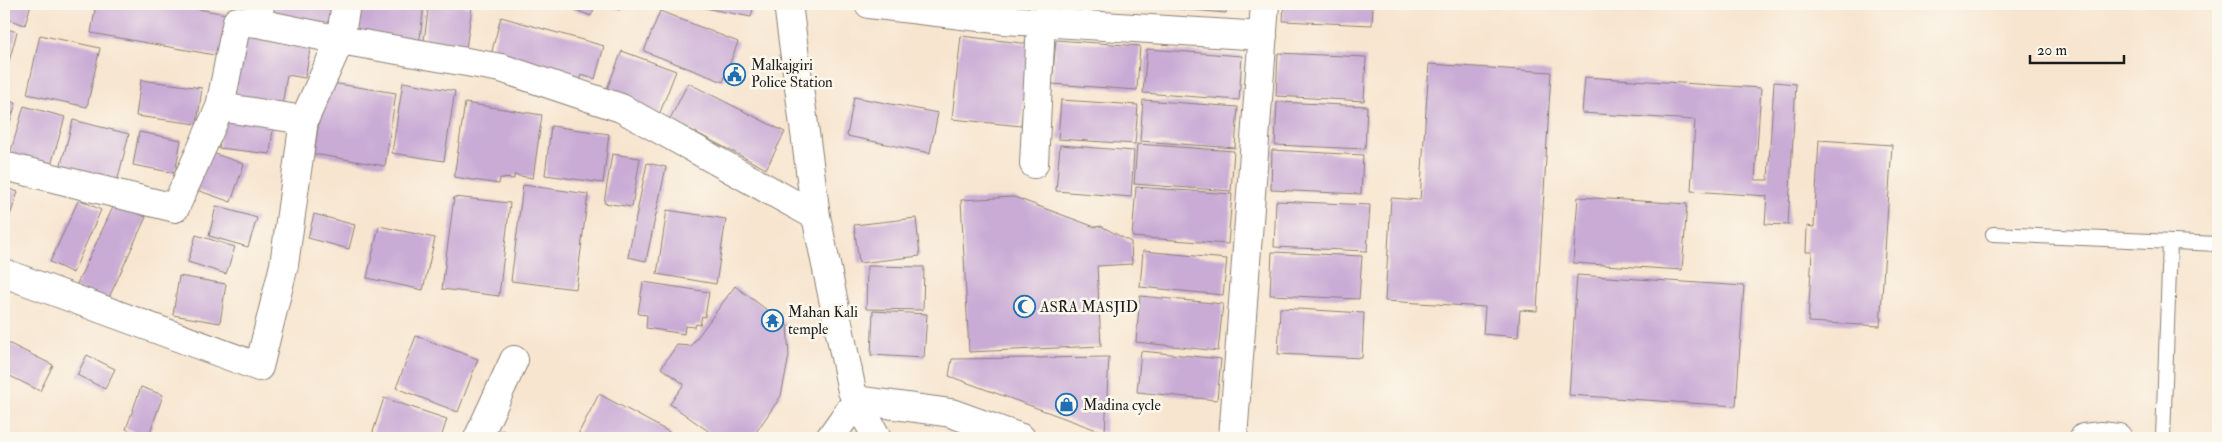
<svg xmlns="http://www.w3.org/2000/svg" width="2222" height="442" font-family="'IM FELL Double Pica',serif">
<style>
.building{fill:#c9abd5}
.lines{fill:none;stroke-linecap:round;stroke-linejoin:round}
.lane-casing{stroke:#8a8076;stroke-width:16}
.street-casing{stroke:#8a8076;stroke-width:30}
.lane{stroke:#fff;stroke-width:14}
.street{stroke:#fff;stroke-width:28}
.labels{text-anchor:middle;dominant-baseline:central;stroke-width:5;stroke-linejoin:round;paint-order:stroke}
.poi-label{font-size:15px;fill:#1c1c1c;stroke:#fbf7ec;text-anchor:start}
</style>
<rect width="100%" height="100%" fill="#fbf7ec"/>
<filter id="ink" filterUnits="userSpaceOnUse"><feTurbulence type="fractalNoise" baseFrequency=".02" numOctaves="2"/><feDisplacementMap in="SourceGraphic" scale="10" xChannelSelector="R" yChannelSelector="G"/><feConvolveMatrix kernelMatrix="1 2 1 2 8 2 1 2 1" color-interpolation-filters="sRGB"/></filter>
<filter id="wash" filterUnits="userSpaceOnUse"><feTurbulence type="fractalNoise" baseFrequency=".0096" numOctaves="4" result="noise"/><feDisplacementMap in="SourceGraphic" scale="20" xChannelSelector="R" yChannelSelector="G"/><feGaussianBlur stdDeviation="1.12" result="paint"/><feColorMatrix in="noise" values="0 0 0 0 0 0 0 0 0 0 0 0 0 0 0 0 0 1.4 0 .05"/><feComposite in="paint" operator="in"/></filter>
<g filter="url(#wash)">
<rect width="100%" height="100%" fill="#f7e5cf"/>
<g id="blocks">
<path class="building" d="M4 4H31L25 25 4 18Z
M96 4H168L233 15 226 57 91 33Z
M222 4H252L250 10Z
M263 4H344L340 31 261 18Z
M349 4H424L419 46 345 36Z
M429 4H451L472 7 465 55 423 48Z
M576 4H596L591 16 573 9Z
M605 4H622L620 10Z
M685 4H754L751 17Z
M1020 4H1083L1082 12 1020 9Z
M1157 4H1227L1226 13 1157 7Z
M1284 4H1373L1372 25 1283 21Z
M660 11 738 42 723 82 644 51Z
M501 17 604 46 595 79 581 75 579 83 490 58Z
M240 25 312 38 305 78 287 75 282 106 228 97Z
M4 28 17 32 4 80Z
M40 35 100 48 87 107 27 94Z
M961 36 1030 44 1021 126 952 119Z
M1056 40 1140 46 1137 90 1052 84Z
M1147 49 1242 56 1239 100 1143 93Z
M622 51 676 71 659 115 605 94Z
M1278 53 1366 57 1364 101 1276 96Z
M1429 64 1551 72 1537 311 1520 310 1518 337 1483 334 1485 307 1385 301 1391 198 1420 200Z
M1585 77 1761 88 1755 180H1768L1774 82 1796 84 1788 225 1765 224 1767 196 1691 191 1695 120 1582 113Z
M141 80 202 88 197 124 136 116Z
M325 82 396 93 385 166 314 154Z
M403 82 455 91 444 161 392 153Z
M688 83 785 132 766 169 670 119Z
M854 97 938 113 930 153 847 136Z
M4 100 16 103 4 141Z
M1061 100 1138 105 1135 144 1058 139Z
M1143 100 1238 107 1235 148 1140 141Z
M1277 102 1367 106 1365 149 1275 145Z
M465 103 542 115 533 178 514 175V179L500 178 499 184 454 177Z
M24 106 65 117 49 172 8 161Z
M223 113 274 119 270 154 219 148Z
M73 120 129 134 116 186 59 172Z
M551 126 609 134 603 183 545 175Z
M139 132 181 140 175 173 133 165Z
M1819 140 1892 145 1880 326 1808 322 1812 252H1806L1807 226 1814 227Z
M1137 144 1234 151 1231 191 1134 184Z
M1060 145 1134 151 1131 197 1056 191Z
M204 150 244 164 231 202 191 188Z
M1272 150 1363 155 1361 194 1271 190Z
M612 154 640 158 632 207 604 203Z
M647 163 666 167 646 261 628 257Z
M523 185 588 194 576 289 511 281Z
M4 187 18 192 4 233Z
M1136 187 1232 194 1228 244 1132 237Z
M454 197 510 203 499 296 442 289Z
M1014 197 1095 227 1101 226 1131 242 1132 264 1097 266 1101 346 969 352 961 200Z
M1578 197 1687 204 1682 270 1573 263Z
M79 199 101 210 73 273 50 262Z
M1276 201 1370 205 1367 251 1274 247Z
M115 203 146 217 107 302 75 288Z
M216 206 257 218 248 247 209 236Z
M667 210 726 219 716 284 657 274Z
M314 214 355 225 349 249 308 238Z
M916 218 920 256 859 263 854 225Z
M379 226 435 238 423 290 367 278Z
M196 235 235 247 226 274 188 262Z
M1143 251 1227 259 1223 295 1140 287Z
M1272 252 1362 256 1359 299 1270 295Z
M867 266 924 267 923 310 866 309Z
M1577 275 1744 286 1736 406 1569 395Z
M179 276 226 284 220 323 173 315Z
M643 282 709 292 705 317 702 316 700 325 696 324 695 327 685 326 684 334 646 328 647 315 638 314Z
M735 286 787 325 789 356 781 396 752 438H718L670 404 684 384 661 368 677 345 691 346Z
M1140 296 1223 304 1218 351 1136 342Z
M1280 308 1364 313 1362 358 1278 354Z
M873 311 927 314 924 358 871 355Z
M416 336 478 359 458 412 396 388Z
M4 341 53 365 40 391 4 373Z
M1141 351 1221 359 1217 400 1137 392Z
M87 355 115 369 105 389 77 375Z
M1109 357 1105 433 949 376 952 359Z
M141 387 163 395 148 438 126 429Z
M599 394 671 433 668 438H576Z
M384 398 447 419 441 438H371Z
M502 430 514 438H497Z"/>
</g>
</g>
<g filter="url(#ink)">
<use href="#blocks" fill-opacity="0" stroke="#8a8076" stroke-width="1"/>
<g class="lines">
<defs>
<path id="lane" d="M1993 234 2218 244
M2163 438 2170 242"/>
<path id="street" d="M788 4 816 216 852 391 877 438
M869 4 1005 20 1263 36
M258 23 340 40 501 68 621 108 816 216
M220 107 304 120
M1034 164 1041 23
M4 166 175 208 220 107 237 21 258 23 260 4
M4 273 259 367 284 265 304 120 340 40 346 4
M478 438 514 360
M830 438 857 400 951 413 1021 438
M1233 438 1265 4
M2084 438 2101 436 2118 438"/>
</defs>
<use href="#lane" class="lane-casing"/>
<use href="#street" class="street-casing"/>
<use href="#lane" class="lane"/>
<use href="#street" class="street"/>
</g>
</g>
<defs>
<symbol id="civic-ring" viewBox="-11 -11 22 22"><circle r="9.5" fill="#fbf7ec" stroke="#1f6fb2" stroke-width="1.5"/><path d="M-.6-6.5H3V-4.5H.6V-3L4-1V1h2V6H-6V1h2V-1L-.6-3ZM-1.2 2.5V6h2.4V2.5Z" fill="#1f6fb2"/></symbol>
<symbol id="mosque-ring" viewBox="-11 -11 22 22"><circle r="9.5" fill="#fbf7ec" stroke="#1f6fb2" stroke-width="1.5"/><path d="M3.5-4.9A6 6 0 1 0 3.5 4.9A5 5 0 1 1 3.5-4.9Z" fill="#1f6fb2"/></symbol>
<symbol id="temple-ring" viewBox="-11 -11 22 22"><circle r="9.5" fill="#fbf7ec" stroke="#1f6fb2" stroke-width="1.5"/><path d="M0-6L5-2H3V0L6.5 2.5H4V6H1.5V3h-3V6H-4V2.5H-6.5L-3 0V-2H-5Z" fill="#1f6fb2"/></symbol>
<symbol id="shop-ring" viewBox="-11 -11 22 22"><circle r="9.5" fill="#fbf7ec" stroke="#1f6fb2" stroke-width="1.5"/><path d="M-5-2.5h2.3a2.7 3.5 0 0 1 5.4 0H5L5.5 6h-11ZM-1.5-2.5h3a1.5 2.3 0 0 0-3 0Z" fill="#1f6fb2"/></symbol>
</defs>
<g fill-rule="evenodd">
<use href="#civic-ring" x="722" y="62" width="25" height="25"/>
<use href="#mosque-ring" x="1012" y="294" width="25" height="25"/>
<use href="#temple-ring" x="760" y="308" width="25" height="25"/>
<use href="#shop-ring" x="1054" y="392" width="25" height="25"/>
</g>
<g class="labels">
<g class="poi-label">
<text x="751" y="65">Malkajgiri<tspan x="751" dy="17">Police Station</tspan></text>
<text x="1040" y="307">ASRA MASJID</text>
<text x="788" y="312">Mahan Kali<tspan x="788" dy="17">temple</tspan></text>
<text x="1083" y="405">Madina cycle</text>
</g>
</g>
<rect width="2222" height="442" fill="none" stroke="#fbf7ec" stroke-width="20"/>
<path d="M2030 55v8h94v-8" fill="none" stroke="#1c1c1c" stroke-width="2.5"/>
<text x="2037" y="55" font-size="15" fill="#1c1c1c" stroke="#fbf7ec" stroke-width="4" paint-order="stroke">20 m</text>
</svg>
